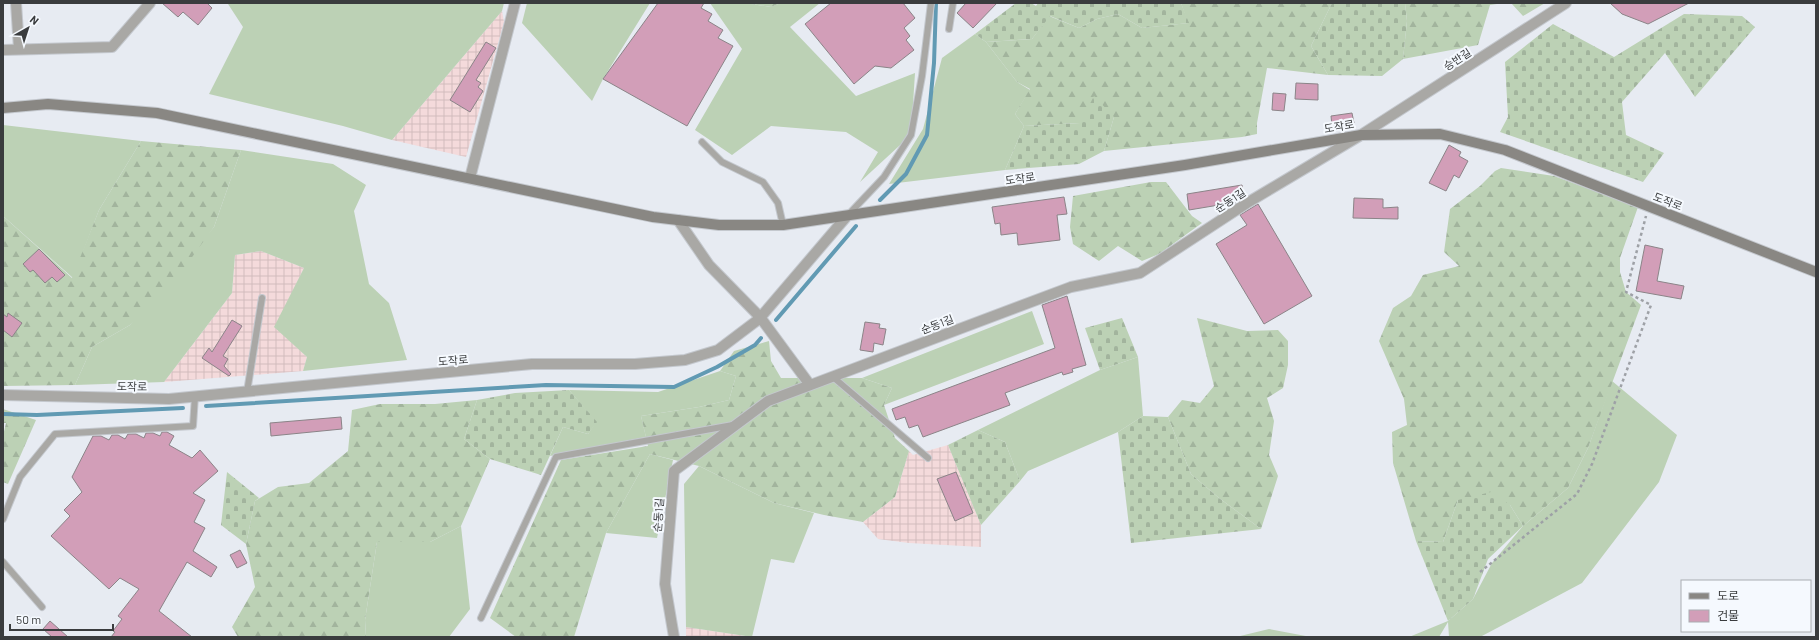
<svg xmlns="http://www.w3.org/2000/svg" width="1819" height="640" font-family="Barlow,'Noto Sans KR',sans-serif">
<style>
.industrial{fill:url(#industrial-grid)}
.grass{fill:#bcd1b5}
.forest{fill:url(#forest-firs)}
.cemetery{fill:url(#cemetery-stones)}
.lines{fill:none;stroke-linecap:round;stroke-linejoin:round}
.stream{stroke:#619ab3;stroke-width:4}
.building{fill:#d29eb8;stroke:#8b8488}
.lane-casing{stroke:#c4c8ce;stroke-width:8}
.street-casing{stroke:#c4c8ce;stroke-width:12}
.secondary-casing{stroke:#c4c8ce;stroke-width:12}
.path{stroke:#9ea1a6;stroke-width:2.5;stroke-dasharray:3 3;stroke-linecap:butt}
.lane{stroke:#a9a8a5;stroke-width:6}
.street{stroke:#a9a8a5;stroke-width:10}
.secondary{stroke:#898783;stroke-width:10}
.labels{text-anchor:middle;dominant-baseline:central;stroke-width:4;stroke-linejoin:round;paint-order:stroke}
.street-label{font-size:11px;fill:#3a3c3e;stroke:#f5f9fe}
</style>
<defs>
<pattern id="industrial-grid" width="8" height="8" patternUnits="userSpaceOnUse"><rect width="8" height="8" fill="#f4dadb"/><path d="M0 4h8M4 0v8" fill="none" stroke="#d2bcbd"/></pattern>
<pattern id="forest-firs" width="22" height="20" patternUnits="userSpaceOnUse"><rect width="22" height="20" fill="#bcd1b5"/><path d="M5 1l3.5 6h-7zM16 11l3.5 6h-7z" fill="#a2b49d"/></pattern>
<pattern id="cemetery-stones" width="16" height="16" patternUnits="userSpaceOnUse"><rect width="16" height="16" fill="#bcd1b5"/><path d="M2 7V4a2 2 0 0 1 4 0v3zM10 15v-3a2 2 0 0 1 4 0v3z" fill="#a2b49d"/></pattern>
</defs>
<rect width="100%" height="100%" fill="#e7ebf2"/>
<path class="industrial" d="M502 11 504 22 466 157 392 140Z
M261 251 304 268 275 327 307 357 303 371 164 382 232 293 235 255Z
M948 445 981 525V547L909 543 878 539 863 522 895 497 909 451 913 455Z
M686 627 752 637H686Z"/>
<path class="grass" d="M229 3H504L502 11 392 140 343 126 209 94 243 27 228 4Z
M527 3H650L603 79 592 101 522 23Z
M710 3H745L771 7 780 3H820L790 27 856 96 915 73 911 135 860 182 878 152 846 132 771 126 732 155 695 130 742 49Z
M975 34 986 42 1017 82 1030 90 1015 114 1024 126 1005 170 889 184 923 129 942 58Z
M3 125 141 141 99 210 73 278 3 216Z
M241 150 333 164 366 185 354 211 369 284 389 303 407 360 303 371 307 357 274 327 304 268 261 251 235 255 232 293 164 382 75 385 92 347 130 325 214 227Z
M1032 311 1044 344 884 405 892 388 862 378Z
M1138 357 1143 416 1118 432 1028 471 1020 481 1005 442 978 430 1100 370Z
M720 371 736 376 729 400 699 407 641 416 646 437 550 456 563 427 588 434 596 422 569 390 658 392Z
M1612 381 1677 435 1659 482 1582 583 1480 637H1449L1448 622 1439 637H1409L1448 621 1473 599 1492 563 1523 526 1568 488 1588 448Z
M650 454 673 460 657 538 606 533Z
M699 466 774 503 814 513 794 563 771 559 752 637 686 627 684 484Z
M461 526 470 609 449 637H366L365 620 377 542H430Z
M1269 629 1311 637H1236Z"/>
<path class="forest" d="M745 3H780L771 7Z
M1181 3H1332L1311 46 1328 75 1267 68 1257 123V134L1242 137 1104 151 1114 117 1080 123 1024 126 1015 114 1030 89 1017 82 986 42 1032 39 1049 16 1079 28 1097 19 1118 14 1142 28 1188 23Z
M1405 3H1504L1490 5 1478 45 1403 59 1407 21Z
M1511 3H1545L1523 16Z
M141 141 241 150 214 227 163 297 130 325 92 347 75 385 3 386V216L72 278 99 210Z
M1501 168 1554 176 1638 207 1620 258V272L1626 292 1641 305 1588 448 1568 488 1523 526 1510 505 1458 500 1443 542 1416 541 1393 463 1392 432 1407 425 1404 399 1379 341 1393 308 1411 296 1423 275 1459 266 1444 252 1450 209 1480 186 1495 171Z
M1151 182H1166L1192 216 1202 223 1159 254 1142 261 1118 246 1099 261 1073 244 1070 227 1073 196Z
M1197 318 1247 331 1278 330 1288 341V365L1283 388 1267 398 1274 421 1269 455 1278 476 1261 529 1219 498 1191 474 1168 417 1182 400 1200 403 1214 386Z
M769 341 771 361 781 378H862L892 388 884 405 895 438 909 451 895 497 863 522 824 515 774 503 699 466 650 454 606 533 574 637H516L490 618 561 460 648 446 641 416 699 407 729 400 736 376 720 371 734 351Z
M477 400 464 439 490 459 461 526 430 542H377L365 620 366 637H238L232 627 255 587 246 544 255 501 278 487 309 483 348 451 352 410 380 404H435Z
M3 409 36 420 8 484 3 482V436L6 423H3Z"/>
<path class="cemetery" d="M1016 3H1031L1036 6 1038 3H1181L1189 23 1142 28 1118 14 1097 19 1079 28 1050 16 1032 39 986 42 975 34Z
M1332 3H1405L1407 21 1403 59 1382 76 1328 75 1311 46Z
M1684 14 1742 16 1755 27 1695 97 1665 53 1622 102 1626 135 1664 153 1643 182 1500 132 1508 117 1505 62 1553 24 1614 57Z
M1094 96 1114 117 1104 151 1079 164 1005 170 1024 126 1080 123Z
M1122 318 1138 357 1100 370 1085 328Z
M569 390 597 422 588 434 563 427 541 475 490 459 464 439 477 400 515 393Z
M1143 416 1168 417 1191 474 1219 498 1261 529 1131 543 1118 432Z
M978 430 1005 442 1020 481 981 525 948 445Z
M227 472 259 498 255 501 246 544 221 525Z
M1491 492 1510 505 1523 526 1488 559 1473 599 1448 621 1416 541 1443 542 1458 500Z"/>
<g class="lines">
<path class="stream" d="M880 200 906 174 927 135 934 63 936 3
M776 320 856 226
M206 406 546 385 674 387 717 367 755 345 761 338
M3 414 37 415 183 408"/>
</g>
<path class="building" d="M162 3H207L212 8 198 25 183 12 178 17Z
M658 3H704L701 8 712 14 708 21 723 30 718 38 733 46 687 126 603 79Z
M831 3H903L915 18 904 28 910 36 906 40 914 50 891 68 875 66 854 84 805 24Z
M966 3H997L973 28 957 13Z
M1610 3H1689L1648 24 1622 14Z
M486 42 496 48 476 80 481 83 478 87 483 91 470 112 450 100Z
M1296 83 1318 84V100L1295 99Z
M1273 93 1286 94 1284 111 1272 110Z
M1352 113 1354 123 1332 126 1331 116Z
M1449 145 1461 152 1459 156 1468 161 1459 178 1454 175 1446 191 1429 183Z
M1242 185 1244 197 1232 205 1231 203 1189 210 1187 194Z
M1064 197 1067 214 1057 215 1060 240 1018 245 1017 233 1001 235 1000 223 995 224 992 207Z
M1354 198 1383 199V208L1398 207V219L1353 218Z
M1258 204 1312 296 1264 324 1216 244 1247 225 1240 215Z
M1645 245 1663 249 1657 281 1684 286 1681 299 1636 291Z
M39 249 65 275 57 282 52 277 45 283 33 270 30 272 23 264Z
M1067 296 1086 365 1072 369 1073 372 1063 375 1062 372 1005 393 1010 405 923 437 918 425 909 428 905 417 896 420 892 409 1055 348 1042 305Z
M8 313 22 323 12 337 3 330V314L7 317Z
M232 320 242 326 223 356 228 359 224 366 231 374 229 376 202 358 209 348 212 352Z
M865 322 880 324 879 328 886 329 883 345 874 343 873 352 860 350Z
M341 417 342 429 271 436 270 423Z
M162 432H167L174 436 169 445 192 458 200 450 218 471 193 493 205 500 194 522 205 528 193 551 217 567 211 577 187 562 159 611 192 637H111L115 632 113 631 122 619 118 616 139 589 120 578 109 589 51 536 70 516 64 510 82 492 72 477 93 436H101L109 440 112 435H118L125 439 128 434H136L144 438 146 433H153L160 436Z
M956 472 973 513 955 521 937 479Z
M240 550 247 563 237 568 230 555Z
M50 621 68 637H52L43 629Z"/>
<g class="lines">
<defs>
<path id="lane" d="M949 29 953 3
M702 142 722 162 763 182 778 203 783 225
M848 215 884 177 911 135 922 76 931 3
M833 377 928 458
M247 392 262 298
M3 519 20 477 55 434 193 426 195 396
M3 562 42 607
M481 618 556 457 733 425"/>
<path id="street" d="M16 3 19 49
M3 50 112 47 150 3
M470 178 515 3
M678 220 709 265 760 317 810 385
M3 395 169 399 532 364H635L685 360 718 350 759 319 847 216
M674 637 665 584 674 471 768 401 1071 287 1140 273 1247 203 1361 135 1566 3"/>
<path id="secondary" d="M3 108 48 104 157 113 653 217 719 225H783L1185 165 1361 135 1440 134 1505 150 1816 272"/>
</defs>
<use href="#lane" class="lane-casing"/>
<use href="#street" class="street-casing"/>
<use href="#secondary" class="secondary-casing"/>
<path class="path" d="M1480 572 1577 494 1592 464 1651 305 1626 292 1646 216"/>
<use href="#lane" class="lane"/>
<use href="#street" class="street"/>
<use href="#secondary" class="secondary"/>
</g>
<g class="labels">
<g class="street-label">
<text transform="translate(1457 59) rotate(-33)">승반길</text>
<text transform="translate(1339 126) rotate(-10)">도작로</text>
<text transform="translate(1020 178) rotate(-9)">도작로</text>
<text transform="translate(1230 200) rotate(-33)">순동1길</text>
<text transform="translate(1668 201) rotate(21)">도작로</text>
<text transform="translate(937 324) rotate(-21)">순동1길</text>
<text transform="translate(453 360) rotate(-5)">도작로</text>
<text transform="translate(132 386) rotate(1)">도작로</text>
<text transform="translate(658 515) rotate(-86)">순동1길</text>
</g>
</g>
<rect width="1819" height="640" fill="none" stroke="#3a3c3e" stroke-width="8"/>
<rect x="1681" y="580" width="130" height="52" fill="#f5f9fe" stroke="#aaadb1"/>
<rect x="1689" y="593" width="20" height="6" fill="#898783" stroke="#aaadb1"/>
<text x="1717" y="600" font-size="12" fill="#3a3c3e">도로</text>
<rect x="1689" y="610" width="20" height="12" fill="#d29eb8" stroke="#aaadb1"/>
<text x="1717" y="620" font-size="12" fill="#3a3c3e">건물</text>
<g transform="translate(28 28) rotate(39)" stroke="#f5f9fe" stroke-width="3" paint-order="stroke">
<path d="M0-3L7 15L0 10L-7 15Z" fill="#3a3c3e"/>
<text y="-6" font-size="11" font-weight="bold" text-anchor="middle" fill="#3a3c3e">N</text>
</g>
<path d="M10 624v6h103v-6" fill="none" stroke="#3a3c3e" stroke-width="2"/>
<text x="16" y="624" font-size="12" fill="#3a3c3e" stroke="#f5f9fe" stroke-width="3" paint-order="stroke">50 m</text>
</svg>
